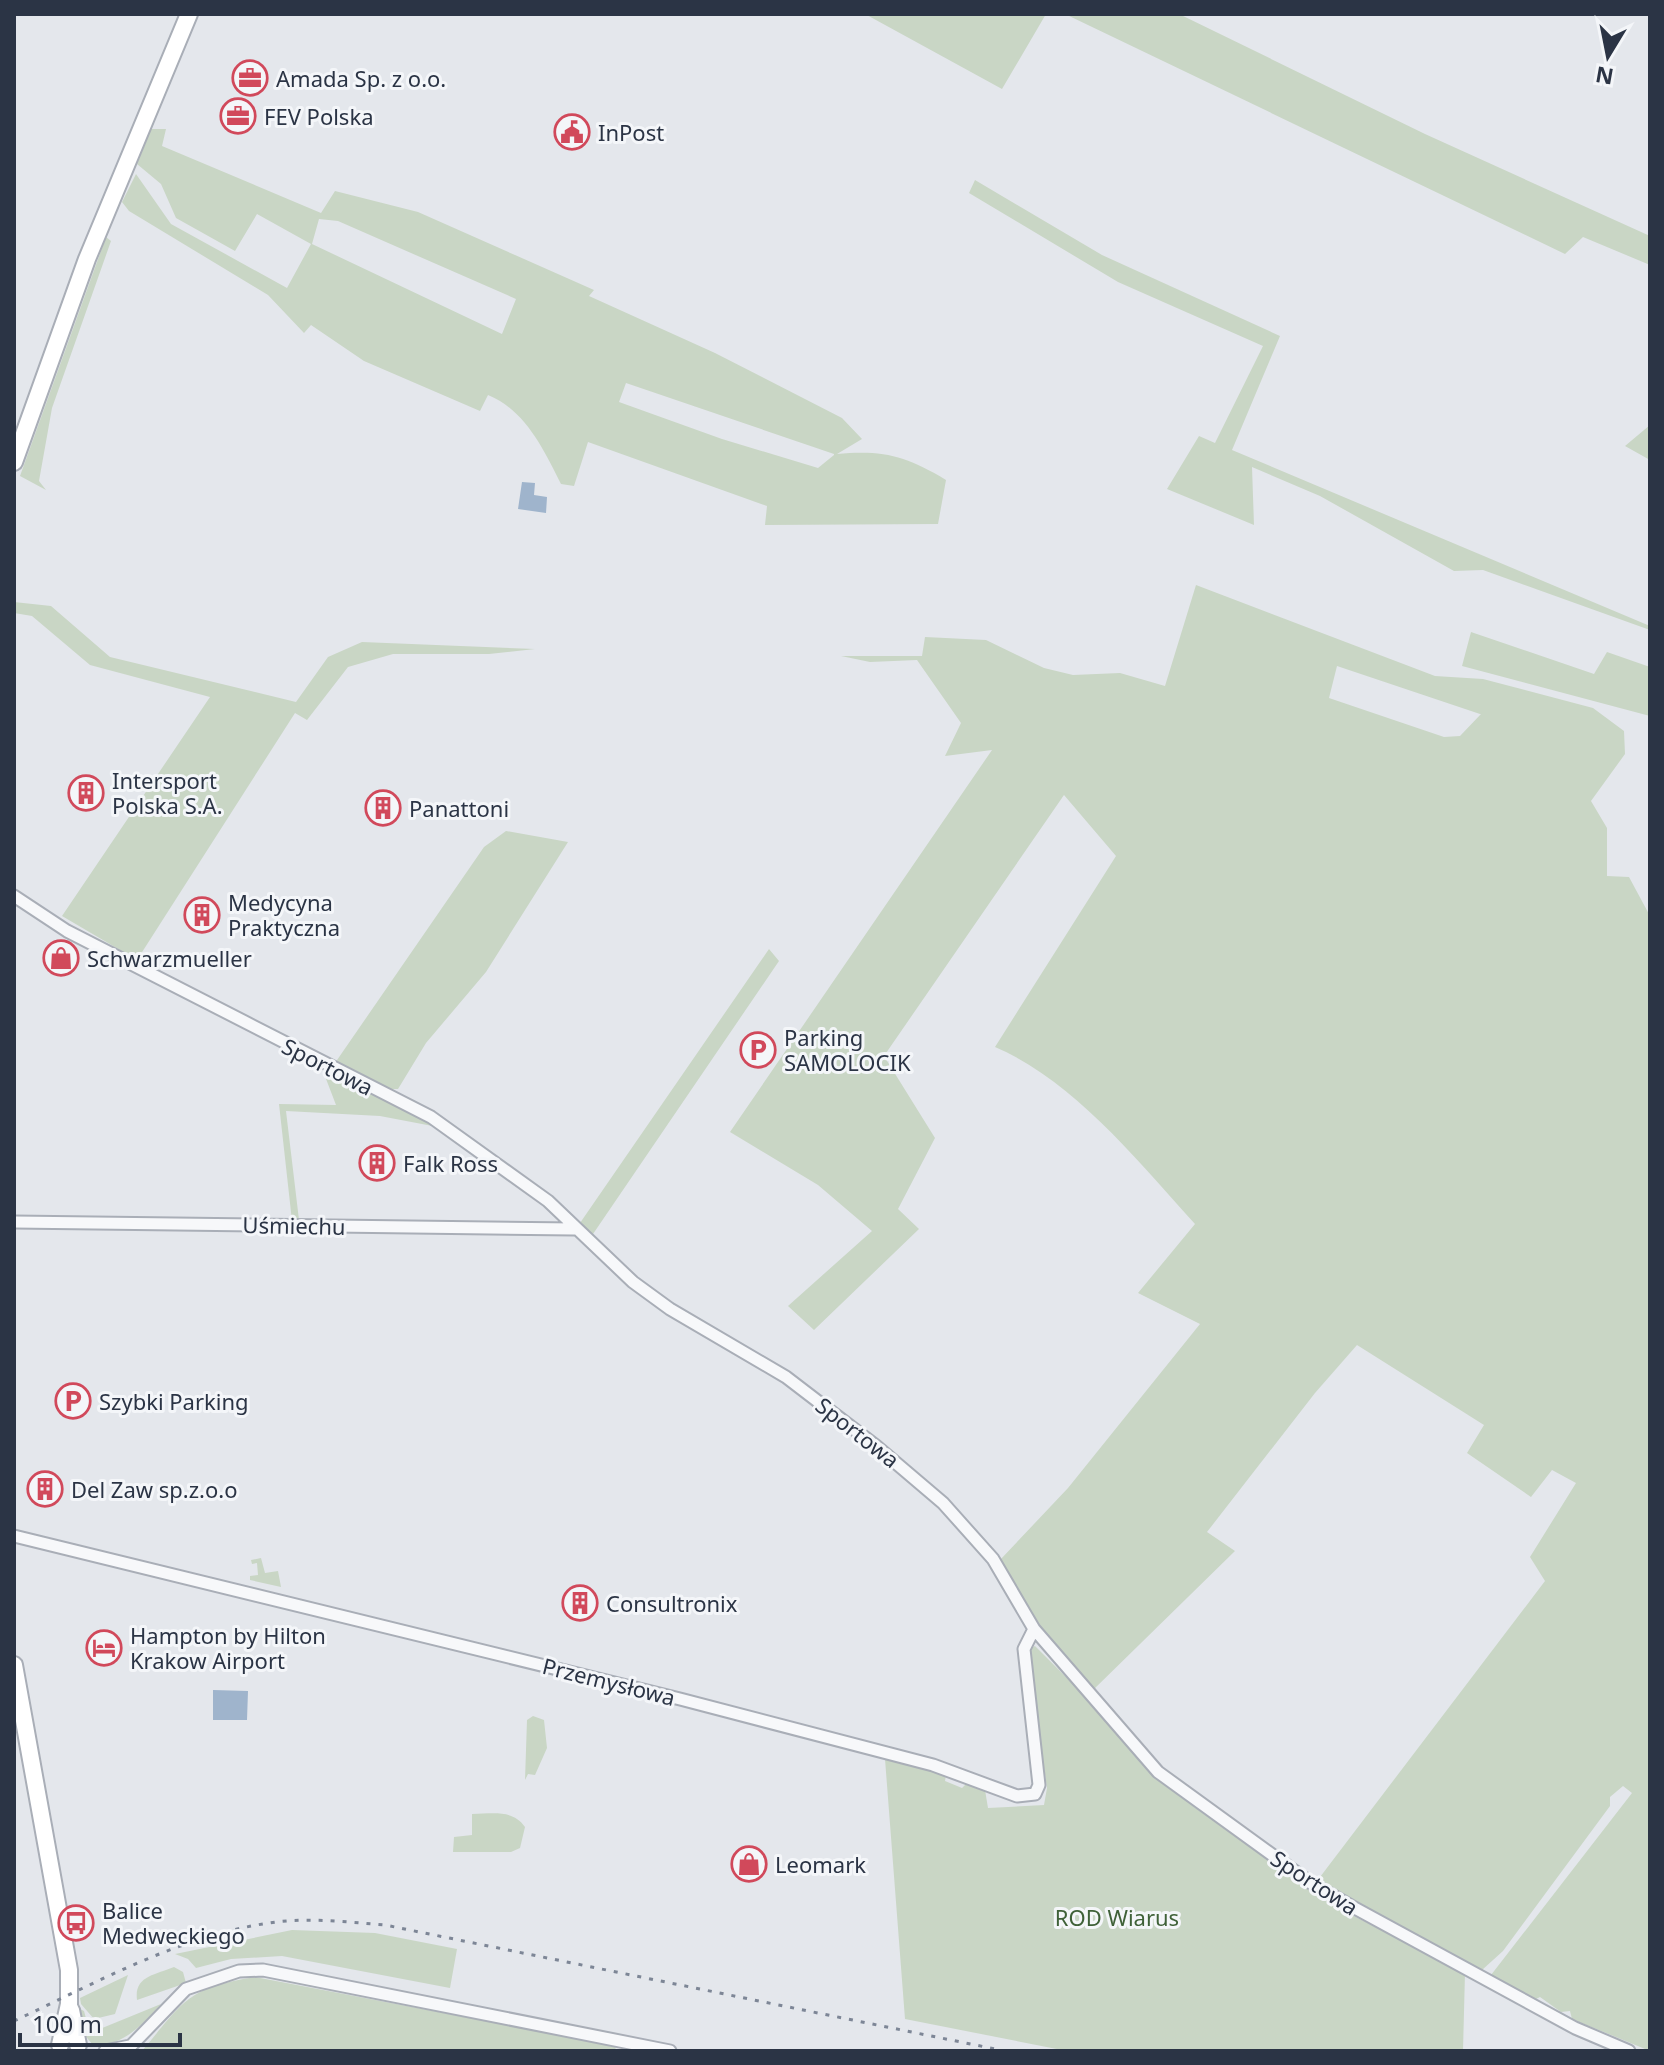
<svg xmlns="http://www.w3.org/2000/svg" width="1664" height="2065" font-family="'Noto Sans',sans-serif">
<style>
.green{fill:#c9d6c5;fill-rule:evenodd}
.water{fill:#9fb4cc}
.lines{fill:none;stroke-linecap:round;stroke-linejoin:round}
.street-casing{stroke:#a9aeb7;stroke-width:15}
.secondary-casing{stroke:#a9aeb7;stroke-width:20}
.street{stroke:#f7f8fa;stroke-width:11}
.secondary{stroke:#fff;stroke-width:16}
.rail{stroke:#7d8696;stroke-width:3;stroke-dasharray:4 8;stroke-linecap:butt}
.labels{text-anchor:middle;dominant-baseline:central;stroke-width:6;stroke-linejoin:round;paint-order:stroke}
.poi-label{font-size:22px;fill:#2b3445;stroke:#f4f6f9;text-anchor:start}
.street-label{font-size:22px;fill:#2b3445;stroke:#f4f6f9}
.park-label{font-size:22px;fill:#3f6138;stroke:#f4f6f9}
</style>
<rect width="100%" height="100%" fill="#e4e7ec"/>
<path class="green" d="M865 14H1046L1002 89Z
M1065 14H1179L1425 134 1650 236V265L1583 237 1565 254Z
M151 129H166L162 146 321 213 335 191 418 212 594 290 589 296 715 353 842 418 862 439 837 454C884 450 906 456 946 480L938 524 765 525 767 506 588 442 574 486 561 484C544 450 525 410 488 395L480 411 364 361 311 325 304 333 268 295 129 211 122 202 136 174 171 224 287 288 311 244 257 214 235 251 176 218 161 184 137 164ZM319 219 338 221 516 299 502 334 312 244ZM626 383 834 454V455L818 468 722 439 619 402Z
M975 180 1102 255 1280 336 1232 450 1650 626V630L1483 570 1454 571 1320 496 1252 467 1254 525 1167 489 1199 436 1215 443 1263 346 1118 282 969 193Z
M106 237 111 241 52 408 39 481 46 490 20 476Z
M1650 425V460L1625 446Z
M1196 585 1435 676 1483 679 1593 708 1624 731 1625 754 1591 801 1607 828V876L1629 877 1650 916V2051L1572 2019 1570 2011 1561 2012 1540 1997 1536 1999 1491 1975 1632 1793 1623 1786 1610 1797V1806L1503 1951 1482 1970 1448 1956 1317 1881 1545 1581 1530 1557 1576 1483 1552 1470 1531 1497 1467 1453 1484 1425 1357 1345 1315 1393 1207 1532 1235 1551 1092 1691 1043 1631 1000 1560 1068 1488 1200 1324 1138 1293 1195 1224C1139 1162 1073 1080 995 1047L1116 856 1064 795 884 1056 935 1138 898 1209 919 1229 814 1330 788 1306 872 1231 818 1185 730 1132 992 750 945 756 961 723 917 660 870 662 841 656H922L925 637 986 640 1044 668 1073 675 1120 673 1165 686ZM1337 666 1480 714H1481L1460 736 1444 737 1329 698Z
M14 602 51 606 110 657 296 702 328 657 362 642 535 649 489 654H393L348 667 307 720 295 713 137 960 62 916 210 697 90 665 32 616 14 613Z
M1471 632 1594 674 1607 652 1650 667V716L1462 666Z
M506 831 568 842 486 972 426 1043 398 1089H389L335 1063 484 847Z
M769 949 779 961 593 1234 580 1223Z
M323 1071 443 1128 380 1116 286 1111 299 1220 292 1221 279 1104 336 1105Z
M261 1558 265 1573 278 1571 281 1587 250 1580V1576L258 1575 257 1563 252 1564 251 1560Z
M1035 1646 1084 1695 1132 1752 1194 1807 1346 1912 1465 1973 1463 2051H1067L905 2019 885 1759 946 1775 945 1781 962 1788 967 1783 985 1790 988 1808 1044 1805 1047 1788 1028 1657 1029 1649Z
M533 1716 544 1720 547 1748 535 1775 528 1774 525 1780 527 1720Z
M472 1814C492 1814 513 1809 525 1827L520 1848 511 1852H453L454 1837 472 1835Z
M292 1930 375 1933 457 1949 450 1988 282 1956 231 1959 196 1968 188 1959 175 1954Z
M174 1967 183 1972 186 1983 137 2000C134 1976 155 1975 174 1967Z
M128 1975 115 2014 94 2019 81 2004 80 1998Z
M255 1977 616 2046 615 2051H142C185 2000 187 1988 255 1977Z
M161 2004C143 2024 123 2047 93 2045L82 2032 80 2009 84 2011 90 2033Z"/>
<path class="water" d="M522 482 535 483 534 495 547 497 546 513 518 509Z
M213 1690 248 1691 247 1720H213Z"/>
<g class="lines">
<defs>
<path id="street" d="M14 896 67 931 431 1117 548 1201 633 1282 670 1309 786 1377 876 1446 943 1503 993 1559 1034 1629 1158 1772 1311 1883 1351 1906 1575 2028 1629 2051
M14 1222 574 1229
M14 1536 680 1699 933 1765 1017 1796 1035 1794 1039 1785 1024 1649 1034 1629
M105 2051 130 2046
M126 2051 186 1989 239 1971 263 1970 670 2051"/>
<path id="secondary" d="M14 462 87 259 189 14
M14 1665 69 1970V2004L60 2045
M71 2010 78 2045"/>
</defs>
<use href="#street" class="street-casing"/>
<use href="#secondary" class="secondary-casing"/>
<use href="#street" class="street"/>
<use href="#secondary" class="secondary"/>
<path class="rail" d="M14 2021C96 1983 179 1936 269 1923 308 1917 346 1922 385 1925L1005 2051"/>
</g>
<defs>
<symbol id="office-ring" viewBox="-11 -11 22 22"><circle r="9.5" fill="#f4f6f9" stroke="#d1495b" stroke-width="1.5"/><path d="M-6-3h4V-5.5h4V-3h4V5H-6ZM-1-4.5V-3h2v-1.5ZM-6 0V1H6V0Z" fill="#d1495b"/></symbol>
<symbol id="civic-ring" viewBox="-11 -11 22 22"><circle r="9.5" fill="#f4f6f9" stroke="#d1495b" stroke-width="1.5"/><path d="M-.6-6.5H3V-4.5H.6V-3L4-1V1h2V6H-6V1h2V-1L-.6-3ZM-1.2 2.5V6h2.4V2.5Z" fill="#d1495b"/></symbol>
<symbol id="building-ring" viewBox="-11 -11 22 22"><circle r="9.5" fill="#f4f6f9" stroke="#d1495b" stroke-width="1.5"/><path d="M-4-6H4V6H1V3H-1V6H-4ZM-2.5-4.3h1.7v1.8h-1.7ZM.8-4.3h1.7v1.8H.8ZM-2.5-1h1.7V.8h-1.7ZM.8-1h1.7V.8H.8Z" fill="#d1495b"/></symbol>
<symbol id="shop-ring" viewBox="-11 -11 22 22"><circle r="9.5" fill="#f4f6f9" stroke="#d1495b" stroke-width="1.5"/><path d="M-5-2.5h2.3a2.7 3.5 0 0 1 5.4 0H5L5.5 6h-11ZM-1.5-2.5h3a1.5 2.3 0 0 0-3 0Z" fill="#d1495b"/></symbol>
<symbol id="parking-ring" viewBox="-11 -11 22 22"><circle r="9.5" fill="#f4f6f9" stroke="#d1495b" stroke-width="1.5"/><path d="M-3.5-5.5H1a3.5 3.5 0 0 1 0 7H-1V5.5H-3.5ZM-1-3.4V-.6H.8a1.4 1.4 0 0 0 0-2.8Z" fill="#d1495b"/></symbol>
<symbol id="hotel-ring" viewBox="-11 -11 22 22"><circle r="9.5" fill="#f4f6f9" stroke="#d1495b" stroke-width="1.5"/><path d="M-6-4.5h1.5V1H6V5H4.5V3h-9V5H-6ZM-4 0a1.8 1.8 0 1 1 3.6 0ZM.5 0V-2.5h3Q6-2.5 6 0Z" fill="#d1495b"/></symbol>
<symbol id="bus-ring" viewBox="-11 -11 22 22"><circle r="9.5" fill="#f4f6f9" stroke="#d1495b" stroke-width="1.5"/><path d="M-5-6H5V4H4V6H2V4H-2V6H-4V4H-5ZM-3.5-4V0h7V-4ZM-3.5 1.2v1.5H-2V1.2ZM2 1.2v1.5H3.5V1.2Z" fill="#d1495b"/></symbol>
</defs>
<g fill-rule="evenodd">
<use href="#office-ring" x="230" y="58" width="40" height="40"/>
<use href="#office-ring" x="218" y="96" width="40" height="40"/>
<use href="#civic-ring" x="552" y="112" width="40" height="40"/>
<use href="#building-ring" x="66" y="773" width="40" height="40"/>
<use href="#building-ring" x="363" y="788" width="40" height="40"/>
<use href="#building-ring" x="182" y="895" width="40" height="40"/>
<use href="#shop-ring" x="41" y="938" width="40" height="40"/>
<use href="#parking-ring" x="738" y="1030" width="40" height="40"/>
<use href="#building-ring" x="357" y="1143" width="40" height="40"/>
<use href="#parking-ring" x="53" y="1381" width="40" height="40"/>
<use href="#building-ring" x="25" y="1469" width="40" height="40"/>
<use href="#building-ring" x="560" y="1583" width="40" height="40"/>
<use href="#hotel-ring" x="84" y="1628" width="40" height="40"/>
<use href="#shop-ring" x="729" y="1844" width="40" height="40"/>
<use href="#bus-ring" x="56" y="1903" width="40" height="40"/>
</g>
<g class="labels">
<g class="poi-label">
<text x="276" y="78">Amada Sp. z o.o.</text>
<text x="264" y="116">FEV Polska</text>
<text x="598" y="132">InPost</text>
<text x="112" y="780">Intersport<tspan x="112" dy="25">Polska S.A.</tspan></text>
<text x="409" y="808">Panattoni</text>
<text x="228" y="902">Medycyna<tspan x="228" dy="25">Praktyczna</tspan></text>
<text x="87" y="958">Schwarzmueller</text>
<text x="784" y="1037">Parking<tspan x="784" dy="25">SAMOLOCIK</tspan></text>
<text x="403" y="1163">Falk Ross</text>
<text x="99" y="1401">Szybki Parking</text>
<text x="71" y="1489">Del Zaw sp.z.o.o</text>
<text x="606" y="1603">Consultronix</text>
<text x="130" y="1635">Hampton by Hilton<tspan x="130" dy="25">Krakow Airport</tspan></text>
<text x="775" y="1864">Leomark</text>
<text x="102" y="1910">Balice<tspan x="102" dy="25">Medweckiego</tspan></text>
</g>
<g class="street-label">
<text transform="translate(328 1066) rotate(27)">Sportowa</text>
<text transform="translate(294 1225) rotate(1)">Uśmiechu</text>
<text transform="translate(858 1432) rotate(38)">Sportowa</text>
<text transform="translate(609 1681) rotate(14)">Przemysłowa</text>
<text transform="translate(1315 1882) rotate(33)">Sportowa</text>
</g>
<g class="park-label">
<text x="1117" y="1917">ROD Wiarus</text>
</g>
</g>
<rect width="1664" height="2065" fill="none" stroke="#2b3445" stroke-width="32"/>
<g transform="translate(1608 56) rotate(190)" stroke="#f4f6f9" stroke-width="6" paint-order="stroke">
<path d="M0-6L14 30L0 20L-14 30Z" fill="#2b3445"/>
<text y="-12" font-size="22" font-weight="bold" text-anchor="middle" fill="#2b3445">N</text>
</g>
<path d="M20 2033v12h160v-12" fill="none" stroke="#2b3445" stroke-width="4"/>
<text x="32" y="2033" font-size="24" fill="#2b3445" stroke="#f4f6f9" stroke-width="6" paint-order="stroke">100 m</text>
</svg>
